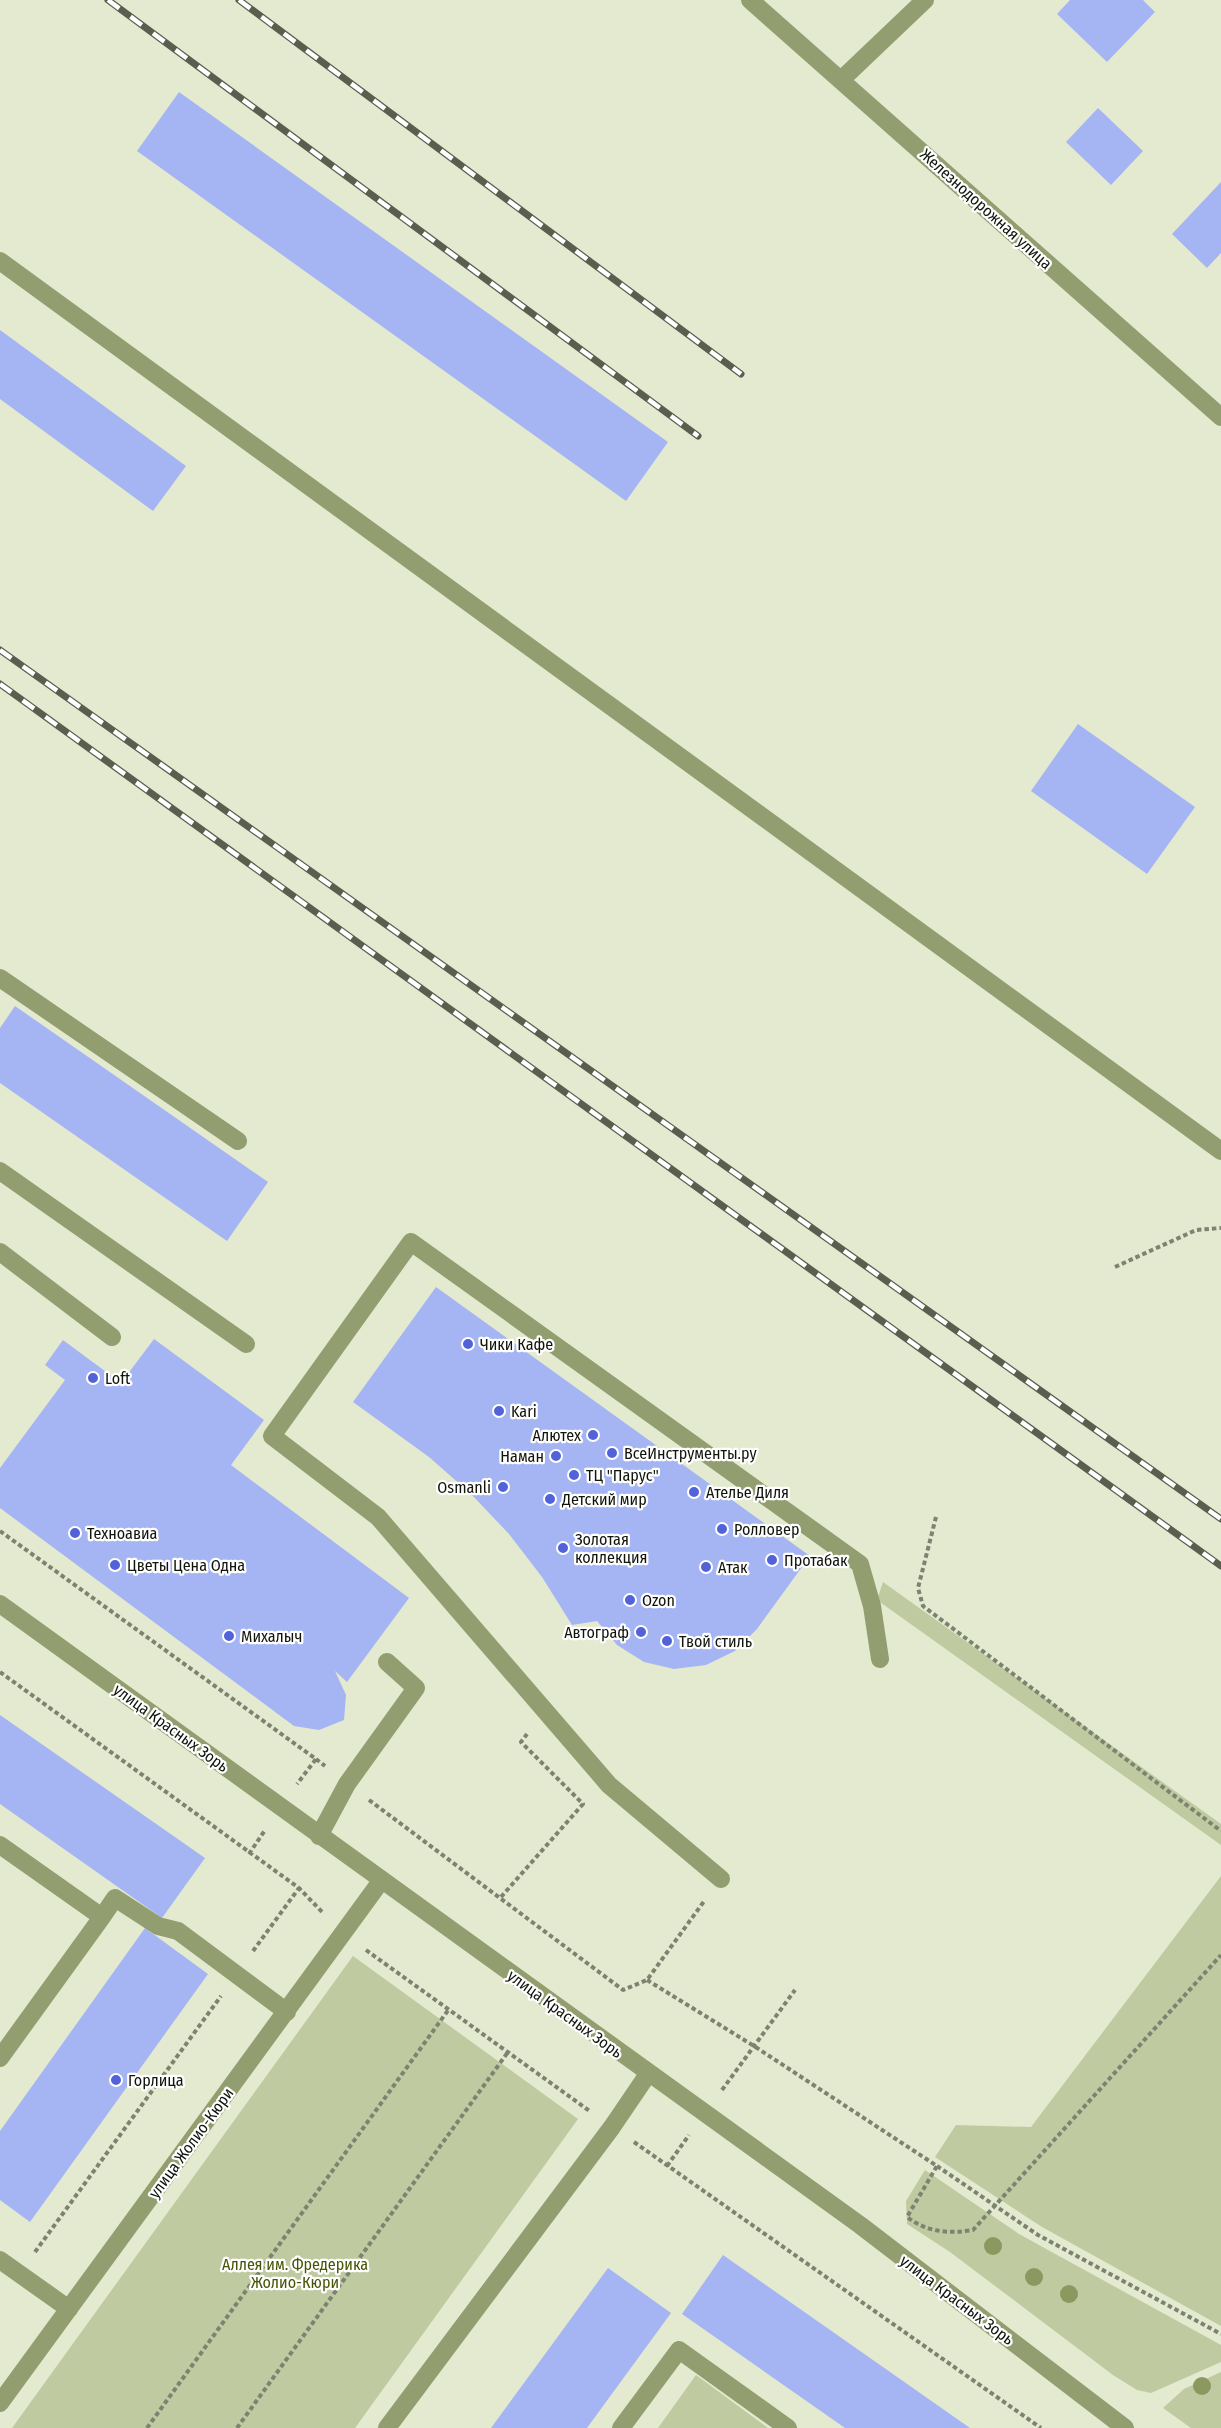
<svg xmlns="http://www.w3.org/2000/svg" width="1221" height="2428" font-family="'Fira Sans Condensed',sans-serif">
<style>
.green{fill:#bfcaa0}
.building{fill:#a5b5f3}
.lines{fill:none;stroke-linecap:round;stroke-linejoin:round}
.path{stroke:#7e8371;stroke-width:4;stroke-dasharray:4.5 3;stroke-linecap:butt}
.minor{stroke:#929e6f;stroke-width:18}
.rail-casing{stroke:#5a5e4f;stroke-width:7}
.rail{stroke:#fff;stroke-width:4.5;stroke-dasharray:14;stroke-linecap:butt}
.tree{fill:#8d9860}
.poi-dot{fill:#5262d8;stroke:#fff;stroke-width:2}
.labels{text-anchor:middle;dominant-baseline:central;stroke-width:4.5;stroke-linejoin:round;paint-order:stroke}
.street-label{font-size:16px;fill:#11140b;stroke:#fff}
.poi-label{font-size:16px;fill:#11140b;stroke:#fff;text-anchor:start}
.park-label{font-size:16px;fill:#475405;stroke:#fff}
</style>
<rect width="100%" height="100%" fill="#e3eacf"/>
<path class="green" d="M883 1582 1221 1824V1845L877 1600Z
M1221 1876V2326L1042 2227 935 2157 956 2125 1031 2127Z
M353 1956 578 2119 355 2428H12Z
M925 2170 1019 2234 1221 2345V2362L1151 2393 1137 2390 1113 2375 950 2252 907 2224 906 2201Z
M1221 2372V2428H1191L1163 2408 1184 2389Z
M696 2375 768 2428H658Z"/>
<path class="building" d="M1070 0H1143L1155 12 1107 62 1057 14Z
M179 92 668 442 626 501 137 151Z
M1098 108 1143 151 1111 185 1066 142Z
M1221 182V253L1207 268 1172 234Z
M0 330 186 466 153 511 0 399Z
M1078 724 1195 807 1147 874 1031 791Z
M15 1006 268 1182 227 1241 0 1083V1028Z
M436 1287 810 1556 757 1629 735 1651 706 1665 674 1669 644 1662 617 1645 597 1621 572 1625 542 1577 509 1534 471 1494 429 1457 353 1402Z
M154 1339 264 1420 231 1465 409 1598 347 1682 335 1671 346 1695 344 1720 319 1730 294 1726 0 1508V1468L65 1380 45 1365 63 1340 121 1383Z
M0 1715 205 1858 162 1918 0 1804Z
M145 1928 208 1974 30 2222 0 2200V2131Z
M723 2255 970 2428H845L682 2314Z
M608 2268 671 2313 587 2428H491Z"/>
<g class="lines">
<path class="path" d="M1115 1267 1196 1230 1221 1228
M936 1517 918 1588 923 1606 1221 1831
M0 1531 316 1759 297 1784
M0 1672 299 1888 324 1914
M316 1759 325 1766
M369 1800 623 1990 647 1980 705 1900
M249 1854 265 1830
M501 1897 583 1804 521 1742 527 1734
M366 1950 591 2112
M253 1951 299 1888
M647 1980 754 2046 937 2166 907 2217C927 2232 948 2234 973 2230L1221 1955
M722 2090 795 1990
M634 2142 1041 2428
M667 2166 689 2135
M937 2166 1038 2235 1221 2334
M35 2252 221 1996
M147 2428 449 2009
M237 2428 508 2052"/>
<path class="minor" d="M750 0 1221 417
M841 80 925 0
M0 261 1221 1151
M0 978 238 1141
M0 1171 246 1344
M0 1252 112 1337
M0 1604 860 2225 1125 2428
M319 1836 347 1784 416 1688 387 1662
M0 1845 102 1917 0 2058
M721 1879 609 1785 378 1517 272 1436 411 1242 860 1564 872 1606 880 1659
M102 1917 115 1898 158 1926 178 1931 287 2012
M0 2260 69 2309
M0 2403 381 1881
M387 2428 612 2127 648 2074
M621 2428 679 2350 788 2428"/>
<defs>
<path id="rail" d="M108 0 698 436
M239 0 741 374
M0 650 1221 1519
M0 684 1221 1566"/>
</defs>
<use href="#rail" class="rail-casing"/>
<use href="#rail" class="rail"/>
</g>
<g class="tree">
<circle cx="993" cy="2246" r="9"/>
<circle cx="1034" cy="2277" r="9"/>
<circle cx="1069" cy="2294" r="9"/>
<circle cx="1202" cy="2386" r="9"/>
</g>
<g class="poi-dot">
<circle cx="468" cy="1344" r="6"/>
<circle cx="93" cy="1378" r="6"/>
<circle cx="499" cy="1411" r="6"/>
<circle cx="593" cy="1435" r="6"/>
<circle cx="612" cy="1453" r="6"/>
<circle cx="556" cy="1456" r="6"/>
<circle cx="574" cy="1475" r="6"/>
<circle cx="503" cy="1487" r="6"/>
<circle cx="694" cy="1492" r="6"/>
<circle cx="550" cy="1499" r="6"/>
<circle cx="722" cy="1529" r="6"/>
<circle cx="75" cy="1533" r="6"/>
<circle cx="563" cy="1548" r="6"/>
<circle cx="772" cy="1560" r="6"/>
<circle cx="115" cy="1565" r="6"/>
<circle cx="706" cy="1567" r="6"/>
<circle cx="630" cy="1600" r="6"/>
<circle cx="641" cy="1632" r="6"/>
<circle cx="229" cy="1636" r="6"/>
<circle cx="667" cy="1641" r="6"/>
<circle cx="116" cy="2080" r="6"/>
</g>
<g class="labels">
<g class="street-label">
<text transform="translate(986 209) rotate(42)">Железнодорожная улица</text>
<text transform="translate(171 1728) rotate(36)">улица Красных Зорь</text>
<text transform="translate(565 2014) rotate(36)">улица Красных Зорь</text>
<text transform="translate(191 2143) rotate(-54)">улица Жолио-Кюри</text>
<text transform="translate(957 2300) rotate(37)">улица Красных Зорь</text>
</g>
<g class="poi-label">
<text x="480" y="1344">Чики Кафе</text>
<text x="105" y="1378">Loft</text>
<text x="511" y="1411">Kari</text>
<text x="581" y="1435" text-anchor="end">Алютех</text>
<text x="624" y="1453">ВсеИнструменты.ру</text>
<text x="544" y="1456" text-anchor="end">Наман</text>
<text x="586" y="1475">ТЦ "Парус"</text>
<text x="491" y="1487" text-anchor="end">Osmanli</text>
<text x="706" y="1492">Ателье Диля</text>
<text x="562" y="1499">Детский мир</text>
<text x="734" y="1529">Ролловер</text>
<text x="87" y="1533">Техноавиа</text>
<text x="575" y="1539">Золотая<tspan x="575" dy="18">коллекция</tspan></text>
<text x="784" y="1560">Протабак</text>
<text x="127" y="1565">Цветы Цена Одна</text>
<text x="718" y="1567">Атак</text>
<text x="642" y="1600">Ozon</text>
<text x="629" y="1632" text-anchor="end">Автограф</text>
<text x="241" y="1636">Михалыч</text>
<text x="679" y="1641">Твой стиль</text>
<text x="128" y="2080">Горлица</text>
</g>
<g class="park-label">
<text x="295" y="2264">Аллея им. Фредерика<tspan x="295" dy="18">Жолио-Кюри</tspan></text>
</g>
</g>
</svg>
